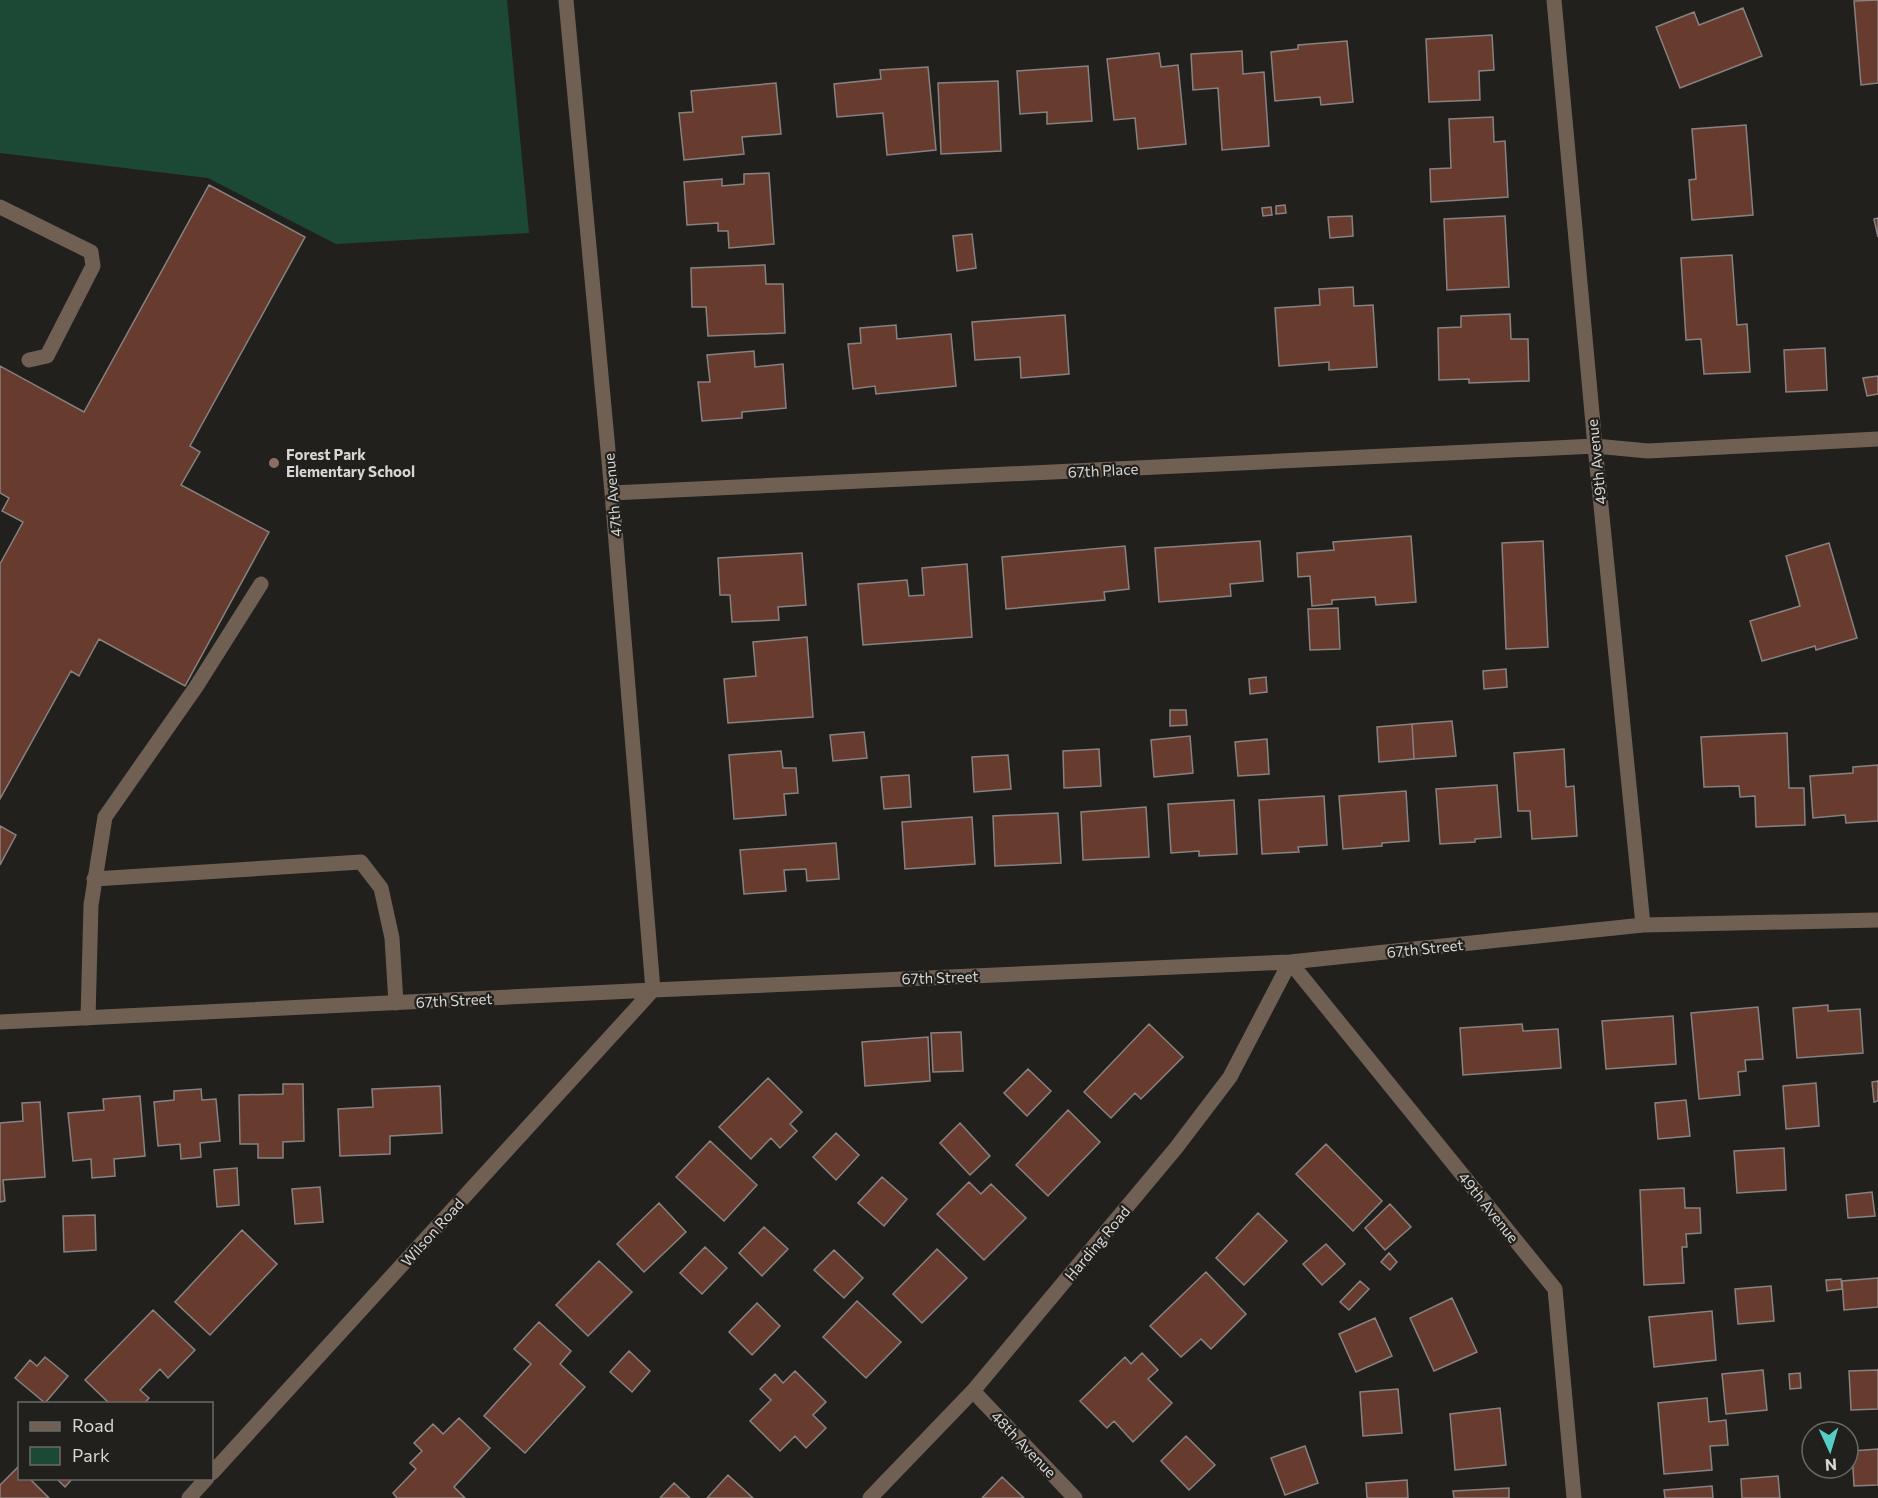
<svg xmlns="http://www.w3.org/2000/svg" width="1878" height="1498" font-family="Commissioner,sans-serif">
<style>
.green{fill:#1c4936}
.building{fill:#673c2e;stroke:#878280;stroke-width:1.5}
.lines{fill:none;stroke-linecap:round;stroke-linejoin:round}
.minor{stroke:#706053;stroke-width:15}
.education-dot{fill:#8d6e63;stroke:#22201d;stroke-width:2}
.labels{text-anchor:middle;dominant-baseline:central;stroke-width:4.5;stroke-linejoin:round;paint-order:stroke}
.poi-label{font-size:15px;font-weight:bold;fill:#d7d6d4;stroke:#22201d;text-anchor:start}
.street-label{font-size:15px;fill:#d7d6d4;stroke:#22201d}
</style>
<rect width="100%" height="100%" fill="#22201d"/>
<path class="green" d="M0 0H507L529 233 336 244 208 178 0 153Z"/>
<path class="building" d="M1878 0V83L1861 85 1854 1Z
M1743 8 1762 56 1680 88 1656 27 1694 12 1699 25Z
M1492 35 1494 70 1479 71 1480 100 1429 102 1426 39Z
M1347 41 1353 102 1321 105 1320 97 1275 101 1271 52 1298 49V45Z
M1242 51 1243 74 1264 72 1269 146 1222 150 1218 88 1193 90 1191 54Z
M1159 53 1161 67 1178 65 1186 144 1138 149 1135 118 1114 120 1107 59Z
M1088 66 1092 121 1047 124V112L1020 114 1017 71Z
M928 67 936 150 887 155 883 113 837 117 834 84 881 79 880 70Z
M998 81 1001 151 941 154 938 83Z
M776 83 781 134 742 137 744 154 684 160 679 113 693 112 691 91Z
M1493 117 1494 142 1505 141 1508 197 1431 202 1430 169 1451 168 1449 119Z
M1746 125 1753 215 1692 220 1689 180 1696 179 1692 129Z
M769 173 774 244 729 248 728 231H718V223L687 225 684 182 722 179V186L744 184V174Z
M209 185 305 237 190 446 200 452 181 485 269 532 185 686 99 639 79 676 71 671 0 799V564L23 522 2 511 9 498 0 493V366L84 412Z
M1285 205 1286 213 1276 214V206Z
M1271 207 1272 215 1263 216 1262 208Z
M1352 216 1353 236 1330 238 1328 217Z
M1505 216 1509 287 1447 290 1444 219Z
M1878 218V237L1874 219Z
M972 234 976 268 957 271 953 236Z
M1732 255 1737 325 1747 324 1750 372 1704 374 1701 339 1686 340 1681 258Z
M765 265 766 284H783L785 333 708 336 706 307H692L691 268Z
M1353 287 1354 306 1373 305 1377 367 1329 370V362L1279 366 1275 308 1320 305 1319 289Z
M1510 314 1511 339H1528L1529 381 1469 383V379L1439 380 1438 328 1461 327V316Z
M1065 315 1069 374 1021 378 1020 357 975 360 972 322Z
M896 325 897 339 951 334 956 386 876 394 875 386 853 389 848 344 861 343 860 328Z
M1825 348 1827 390 1786 392 1784 350Z
M754 351 755 367 783 364 786 408 742 412V418L702 421 698 382H710L707 355Z
M1878 376V394L1867 396 1863 378Z
M1411 536 1416 602 1376 605 1375 597 1332 600V604L1312 606 1310 576 1298 577 1297 553 1334 550 1333 542Z
M1260 541 1263 581 1230 584 1231 596 1159 602 1155 548Z
M1543 541 1548 647 1506 649 1502 543Z
M1829 543 1857 638 1816 650 1815 646 1762 661 1750 621 1800 606 1786 556Z
M1125 546 1129 589 1104 592 1105 600 1006 609 1002 557Z
M802 553 806 605 778 607 779 620 732 622 730 595H720L718 558Z
M967 564 972 637 863 645 858 584 907 580 909 596 924 595 922 568Z
M1338 608 1340 649 1310 650 1308 609Z
M807 637 813 717 728 723 724 679 756 676 753 642Z
M1506 669 1507 687 1484 689 1483 671Z
M1266 677 1267 692 1250 694 1249 679Z
M1170 710H1186L1187 725 1170 726Z
M1452 721 1456 756 1414 759 1412 724Z
M1412 724 1414 759 1379 762 1377 727Z
M864 732 867 758 833 761 830 735Z
M1787 733 1789 788H1804L1805 825 1756 827 1755 796 1740 797 1739 786 1704 787 1701 737Z
M1190 736 1193 773 1154 777 1151 740Z
M1267 739 1269 774 1238 776 1235 742Z
M1099 749 1101 786 1064 788 1063 751Z
M1564 749 1566 787 1574 786 1577 836 1532 839 1530 811H1518L1514 753Z
M781 751 783 768H796L798 793 784 794 786 815 734 819 729 755Z
M1008 755 1011 789 974 792 972 757Z
M1878 765V821L1846 823 1845 815 1813 818 1810 776 1853 773V767Z
M909 775 911 807 884 809 881 777Z
M1497 785 1501 837 1475 839V842L1440 844 1436 789Z
M1406 791 1409 841 1382 843V846L1343 849 1339 796Z
M1324 796 1327 845 1298 847 1299 852 1262 854 1259 800Z
M1234 800 1237 854 1199 856V851L1171 853 1168 804Z
M1146 807 1149 857 1083 860 1081 812Z
M1058 813 1061 863 995 866 993 816Z
M972 817 975 864 905 869 902 822Z
M0 826 16 835 0 865Z
M836 843 839 879 807 881 806 869 784 870 786 891 744 894 740 850Z
M1828 1005V1011L1860 1009 1863 1053 1797 1058 1793 1008Z
M1758 1007 1763 1059 1745 1060 1746 1071 1738 1072 1740 1095 1699 1099 1691 1013Z
M1673 1016 1676 1064 1606 1069 1602 1021Z
M1149 1024 1183 1057 1141 1099 1135 1093 1111 1118 1084 1092Z
M1522 1024 1523 1031 1558 1029 1561 1068 1463 1075 1460 1028Z
M961 1032 963 1071 933 1072 931 1033Z
M928 1037 930 1081 865 1086 862 1042Z
M1028 1069 1051 1091 1027 1116 1004 1093Z
M768 1078 802 1112 790 1124 797 1131 780 1148 771 1138 751 1159 719 1127Z
M1878 1081V1101L1874 1102 1872 1082Z
M1816 1083 1819 1126 1786 1129 1783 1086Z
M283 1084H303L304 1141 283 1142V1158H258V1144H240L239 1095 283 1094Z
M440 1086 442 1133 390 1136V1154L340 1156 338 1109 373 1107 372 1089Z
M201 1089 202 1100 216 1099 220 1141 200 1143 201 1157 181 1159 180 1144 158 1146 154 1102 174 1100V1091Z
M140 1096 145 1156 114 1159 115 1176 92 1178 91 1159 73 1161 68 1113 104 1110 103 1099Z
M1686 1100 1690 1136 1658 1139 1655 1103Z
M40 1102 45 1177 3 1180 5 1201 0 1202V1123L23 1121 22 1103Z
M1068 1110 1100 1142 1048 1196 1016 1165Z
M960 1123 990 1156 970 1175 940 1143Z
M836 1133 859 1155 836 1180 813 1157Z
M710 1141 757 1185 724 1221 676 1177Z
M1326 1144 1382 1201 1353 1231 1296 1174Z
M1784 1148 1786 1190 1737 1193 1734 1151Z
M237 1168 239 1205 217 1207 214 1170Z
M882 1177 907 1199 884 1226 858 1203Z
M969 1182 981 1194 991 1184 1026 1218 984 1260 937 1214Z
M320 1187 323 1222 295 1224 292 1189Z
M1684 1188 1685 1208H1700L1701 1233 1686 1234 1687 1247H1682L1684 1283 1644 1285 1640 1190Z
M1872 1192 1875 1216 1848 1218 1846 1195Z
M659 1203 686 1232 644 1272 617 1244Z
M1390 1204 1411 1227 1385 1250 1365 1228Z
M1258 1213 1287 1241 1244 1285 1216 1258Z
M95 1215 96 1250 64 1252 63 1216Z
M764 1227 788 1249 762 1276 739 1253Z
M242 1230 277 1264 210 1335 175 1302Z
M1326 1244 1345 1264 1322 1285 1303 1264Z
M705 1247 727 1268 702 1294 680 1273Z
M937 1249 967 1278 922 1323 893 1294Z
M834 1250 863 1278 844 1298 814 1270Z
M1389 1253 1397 1262 1390 1270 1381 1262Z
M599 1261 632 1292 588 1336 556 1305Z
M1206 1272 1246 1314 1211 1349 1201 1339 1181 1357 1150 1326Z
M1878 1278V1307L1844 1310 1842 1281Z
M1841 1279 1842 1289 1827 1291 1826 1280Z
M1360 1281 1369 1289 1349 1310 1340 1302Z
M1771 1286 1774 1321 1738 1324 1735 1289Z
M1452 1298 1477 1352 1434 1371 1410 1318Z
M857 1301 901 1342 866 1378 823 1337Z
M757 1303 780 1326 752 1355 729 1332Z
M153 1310 195 1350 168 1378 160 1369 140 1390 149 1398 144 1404H110L85 1380Z
M1712 1311 1716 1360 1654 1367 1649 1317Z
M1375 1318 1392 1356 1356 1372 1339 1334Z
M539 1322 571 1351 560 1364 585 1387 525 1453 484 1416 531 1364 514 1349Z
M629 1351 650 1371 632 1392 610 1372Z
M1142 1353 1158 1370 1148 1379 1172 1403 1133 1442 1114 1421 1107 1428 1080 1401 1125 1357 1131 1364Z
M45 1357 68 1376 45 1403 15 1378 30 1360 37 1366Z
M1763 1370 1767 1410 1726 1414 1722 1374Z
M1878 1370V1409L1851 1410 1849 1371Z
M795 1371 826 1402 813 1415 826 1428 806 1448 795 1436 780 1451 750 1421 771 1400 760 1389 775 1374 783 1383Z
M1800 1373 1801 1388 1790 1389 1789 1374Z
M1398 1389 1402 1433 1363 1436 1360 1392Z
M1707 1398 1709 1422 1726 1420 1728 1445 1710 1446 1712 1470 1664 1474 1658 1403Z
M1500 1408 1506 1465 1455 1470 1450 1414Z
M459 1418 490 1448 454 1487 465 1498H397L393 1493 416 1469 410 1463 422 1451 414 1443 433 1424 443 1434Z
M1186 1436 1215 1465 1189 1490 1161 1461Z
M1305 1446 1318 1483 1285 1495 1271 1458Z
M1878 1449V1485L1854 1486 1852 1451Z
M18 1467 20 1469V1478H29L49 1498H0V1485Z
M728 1475 753 1498H707Z
M1778 1476 1780 1498H1742L1741 1479Z
M1002 1477 1024 1498H982Z
M56 1478H73L65 1487Z
M1407 1480 1408 1498H1367L1366 1483Z
M674 1483 690 1498H660Z
M1712 1486 1713 1498H1665L1664 1490Z
M1509 1488V1498H1454L1453 1491Z"/>
<g class="lines">
<path class="minor" d="M1554 0 1595 446 1643 925
M0 207 91 252 93 266 47 356 29 360
M612 493 1595 446 1648 451 1878 439
M94 879 361 862 381 888 392 938 396 1003
M88 1018 91 905 105 817 196 687 261 584
M0 1022 653 990 1290 962 1643 925 1878 920
M973 1391 1075 1498
M212 1473 653 990 612 493 566 0
M189 1498 207 1478
M870 1498 973 1391 1176 1148 1230 1077 1290 962 1555 1289 1574 1498"/>
</g>
<circle class="education-dot" cx="274" cy="463" r="6"/>
<g class="labels">
<g class="poi-label">
<text x="286" y="454">Forest Park<tspan x="286" dy="17">Elementary School</tspan></text>
</g>
<g class="street-label">
<text transform="translate(1596 462) rotate(-96)">49th Avenue</text>
<text transform="translate(1103 470) rotate(-3)">67th Place</text>
<text transform="translate(612 495) rotate(-95)">47th Avenue</text>
<text transform="translate(1425 948) rotate(-6)">67th Street</text>
<text transform="translate(940 977) rotate(-2)">67th Street</text>
<text transform="translate(454 1000) rotate(-3)">67th Street</text>
<text transform="translate(1489 1207) rotate(51)">49th Avenue</text>
<text transform="translate(432 1232) rotate(-48)">Wilson Road</text>
<text transform="translate(1097 1243) rotate(-50)">Harding Road</text>
<text transform="translate(1024 1444) rotate(46)">48th Avenue</text>
</g>
</g>
<rect x="18" y="1402" width="195" height="78" fill="#22201d" stroke="#6a6966" stroke-width="1.5"/>
<rect x="30" y="1422" width="30" height="9" fill="#706053" stroke="#6a6966" stroke-width="1.5"/>
<text x="72" y="1432" font-size="18" fill="#d7d6d4">Road</text>
<rect x="30" y="1447" width="30" height="18" fill="#1c4936" stroke="#6a6966" stroke-width="1.5"/>
<text x="72" y="1462" font-size="18" fill="#d7d6d4">Park</text>
<g transform="translate(1830 1450) rotate(176)"><circle r="28" fill="#22201d" stroke="#6a6966" stroke-width="1.5"/>
<path d="M0-4.5L10 22L0 15L-10 22Z" fill="#55cec5"/>
<text y="-9" font-size="16" font-weight="bold" text-anchor="middle" fill="#d7d6d4">N</text>
</g>
</svg>
